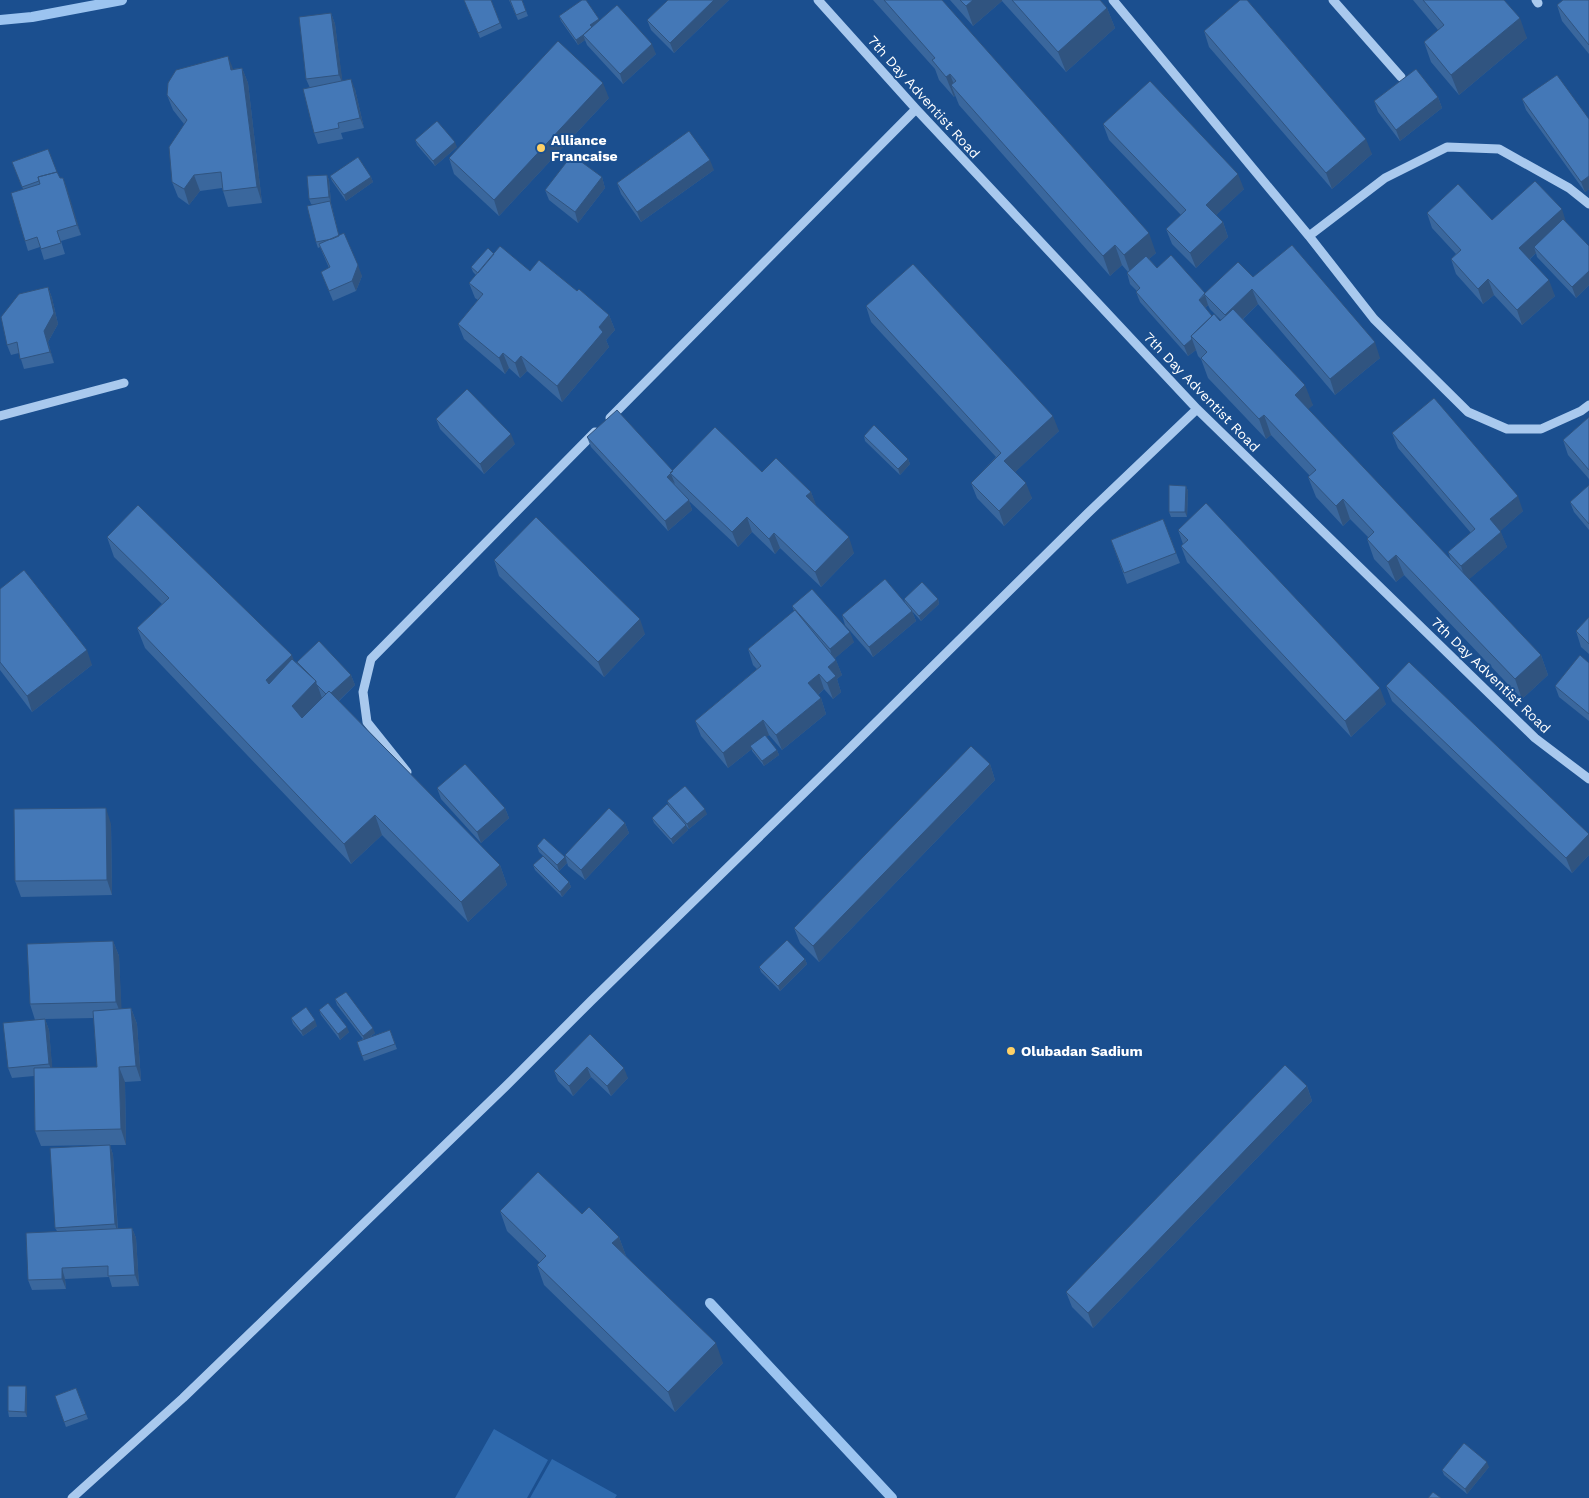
<svg xmlns="http://www.w3.org/2000/svg" width="1589" height="1498" font-family="'Work Sans',sans-serif">
<style>
.green{fill:#2e69ad}
.lines{fill:none;stroke-linecap:round;stroke-linejoin:round}
.stream{stroke:#9cc4f0;stroke-width:10}
.minor{stroke:#a9c9ee;stroke-width:9}
.wall{fill:#3a679d;fill-rule:evenodd}
.shaded-wall{fill:#305480}
.building{fill:#4478b7;stroke:#305480}
.poi-dot{fill:#ffd166;stroke:#1b4f8f;stroke-width:2}
.labels{text-anchor:middle;dominant-baseline:central;stroke-width:4;stroke-linejoin:round;paint-order:stroke}
.street-label{font-size:14px;fill:#fff;stroke:#1b4f8f}
.poi-label{font-size:14px;font-weight:bold;fill:#fff;stroke:#1b4f8f;text-anchor:start}
</style>
<rect width="100%" height="100%" fill="#1b4f8f"/>
<path class="green" d="M494 1429 548 1460 527 1498H455Z
M552 1459 617 1495 615 1498H530Z"/>
<g class="lines">
<path class="stream" d="M0 20 32 17 122 0
M710 1303 892 1498"/>
<path class="minor" d="M818 0 916 109 1197 409 1535 738 1589 779
M1113 0 1309 236 1374 319 1468 412 1507 429H1541L1581 411 1589 405
M1333 0 1401 77
M1536 0 1538 3
M1309 236 1385 178 1447 147 1499 149 1569 188 1589 204
M0 416 124 383
M610 418 916 109
M407 772 367 722 363 692 371 659 595 432
M72 1498 183 1398 506 1086 591 1001 844 754 1088 513 1197 409"/>
</g>
<path class="wall" d="M464 0H491L502 28 480 38Z
M509 0H522L528 16 518 20Z
M668 0H729L674 53 651 30 647 20Z
M873 0H942L1156 253 1149 259 1157 268 1205 293 1253 277 1380 358 1335 395 1258 304 1243 319 1313 405 1308 409 1451 560 1448 552 1471 533 1398 448 1392 433 1523 511 1500 531 1507 547 1469 579 1541 655 1548 675 1522 699 1404 575 1396 582 1374 559 1367 539 1368 537 1350 519 1343 526 1316 497 1308 477 1310 476 1271 435 1266 439 1208 378 1201 359 1198 356 1196 350 1188 356 1140 302 1136 292 1137 291 1130 284 1127 273 1128 272 1122 265 1110 276 959 105 955 95 954 97 939 80 935 69ZM1208 305 1210 309 1221 320 1220 321 1212 316 1205 308Z
M950 0H1100L1107 8 1115 28 1066 72 1002 1 973 26Z
M1413 0H1504L1527 38 1459 95 1431 62 1424 42 1438 30Z
M1589 0V54L1562 21 1557 5Z
M331 13 335 24 342 81 355 89 364 128 341 133 343 139 318 144 314 133 310 88 306 79Z
M559 16 600 20 656 54 623 84 587 45 585 40 578 45 561 21Z
M1204 31 1372 154 1332 189 1209 47Z
M242 68 248 83 262 203 228 207 223 191 222 188 200 191 189 205 178 197 172 182 184 124 173 110 167 95 233 69Z
M1438 97 1442 108 1400 141 1378 112 1374 101Z
M609 98 499 216 454 174 449 158Z
M1522 99 1589 119V189L1585 192 1526 110Z
M1103 124 1244 189 1216 215 1223 222 1228 237 1196 268 1172 244 1166 229 1181 215 1109 140Z
M415 140 457 147 435 166 417 145Z
M12 162 60 178H63L81 235 61 241 65 254 44 260 40 247 28 251 25 241 23 189Z
M714 170 641 222 621 194 617 183Z
M327 175 329 180 331 203 339 236 362 276 356 291 333 301 321 272 329 268 320 247 318 248 316 242 319 204H311L309 199Z
M330 176 371 177 373 182 346 201 332 181Z
M602 177 605 188 578 223 549 200 545 190Z
M1427 213 1492 220 1589 246V285L1576 298 1537 257 1536 253 1530 259 1555 296 1522 325 1494 295 1483 304 1456 274 1451 259 1456 254 1432 228Z
M494 254 530 271 577 291 609 315 615 330 606 340 609 347 562 402 527 371 520 378 509 368 505 374 464 339 458 324 478 300 475 298 469 283 476 275 473 272 471 267Z
M48 287 52 298 58 324 48 342 54 363 24 369 19 353 11 355 7 345Z
M866 306 1059 431 1015 472 1032 498 1004 526 977 498 971 483 996 457 871 322Z
M1589 417V479L1568 455 1563 440Z
M436 419 515 444 484 474 440 429Z
M864 436 908 459 910 464 900 475 865 441Z
M587 437 673 471 762 472 811 492 816 506 854 553 821 587 780 548 775 554 752 532 738 547 689 501 692 510 668 531 591 447Z
M1589 485V530L1574 512 1570 502Z
M1186 486 1188 491 1187 517H1171L1169 512Z
M1163 519 1180 563 1127 584 1111 540Z
M1178 530 1386 704 1351 737 1187 562 1181 546 1183 544Z
M107 537 293 660 297 663 351 675 355 685 339 701 500 865 507 885 468 922 382 835 351 864 145 648 137 628 162 604 114 557Z
M494 560 645 634 604 677 499 576Z
M0 589 92 665 32 712 0 670Z
M904 599H938L939 604 921 621 912 611 916 621 873 657 845 625 842 615 905 603Z
M792 606 854 642 835 658 842 675 837 679 841 692 833 699 824 689 818 695 821 698 826 714 782 750 769 735 766 737 777 750 779 755 764 766 752 751V749L728 768 701 736 695 721 757 669 753 665 748 649 794 611Z
M1589 617V654L1581 647 1576 631Z
M1589 663V721L1559 697 1555 686Z
M1386 686 1589 834V855L1572 873 1392 701Z
M990 764 995 780 819 962 800 943 794 928Z
M437 788 505 808 509 818 481 843 441 799Z
M667 801 707 814 689 829 686 826 688 830 673 844 654 823 652 818 669 806Z
M625 823 629 833 585 880 568 866 565 855Z
M111 824 112 895 21 897 15 881Z
M537 846 565 857 567 863 559 871 539 852Z
M533 865 569 882 571 887 562 897 535 870Z
M113 941 119 956 121 1009 131 1008 137 1024 141 1081 125 1082 126 1145H110L113 1155 118 1229 132 1228 136 1238 139 1286 112 1287 109 1277 65 1279 66 1289 32 1290 28 1280 57 1231 55 1228 102 1145 41 1146 35 1131 34 1076 12 1078 8 1068 44 1019 35 1020 30 1004ZM94 1018 97 1067 52 1068 49 1030 45 1019Z
M805 959 807 964 780 991 761 972 759 967Z
M335 999 375 1033 370 1037 390 1030 397 1049 364 1061 357 1042 363 1039 337 1005Z
M319 1010 349 1032 340 1040 321 1015Z
M291 1018 317 1026 303 1036 293 1024Z
M590 1034 628 1078 611 1096 591 1077 573 1096 558 1081 554 1071Z
M1307 1086 1312 1101 1093 1328 1072 1307 1066 1292Z
M500 1211 582 1214 619 1237 626 1256 723 1363 675 1412 544 1285 537 1265 540 1263 507 1231Z
M76 1388 88 1419 66 1427 55 1396Z
M27 1391V1417H9L8 1411Z
M1489 1467 1467 1494 1444 1475 1442 1470Z"/>
<path class="shaded-wall" d="M714 0H729L674 53 670 43Z
M973 0H1002V1L973 26 966 6Z
M1107 8 1115 28 1066 72 1058 52Z
M331 13 335 24 343 85 339 75Z
M1520 18 1527 38 1459 95 1451 75Z
M599 19 601 24 587 39 590 25Z
M583 35 585 40 578 45 576 40Z
M652 44 656 54 623 84 620 74Z
M228 56 234 71 231 70Z
M242 68 248 83 262 203 257 187Z
M950 74 956 90 951 85 955 95 954 97 946 77Z
M351 79 355 89 364 128 360 118Z
M603 83 609 98 499 216 494 200Z
M1438 97 1442 108 1400 141 1396 130Z
M1366 139 1372 154 1332 189 1326 173Z
M455 142 457 147 435 166 433 161Z
M710 160 714 170 641 222 637 212Z
M1238 174 1244 189 1211 220 1206 205Z
M194 175 200 191 189 205 184 189Z
M327 175 329 180 331 203 329 197Z
M1589 176V189L1585 192 1581 182Z
M371 177 373 182 346 201 344 195Z
M602 177 605 188 578 223 575 212Z
M63 178 67 188 81 235 77 225Z
M1562 209 1567 225 1534 247 1536 253 1525 263 1519 248Z
M1223 222 1228 237 1196 268 1190 253Z
M1149 233 1156 253 1131 275 1124 255Z
M1115 245 1122 265 1110 276 1103 256Z
M358 265 362 276 356 291 352 281Z
M1589 271V285L1576 298 1572 287Z
M1488 279 1494 295 1483 304 1478 289Z
M1549 280 1555 296 1522 325 1517 310Z
M48 287 52 298 58 324 48 342 54 363 50 352 44 331Z
M1252 289 1258 304 1231 330 1225 315Z
M1205 295 1208 305 1202 311 1199 300Z
M609 315 615 330 606 340 609 347 562 402 557 386 599 327Z
M1192 339 1196 350 1188 356 1184 346Z
M1375 342 1380 358 1335 395 1330 379Z
M503 353 509 368 505 374 499 358Z
M521 356 527 371 520 378 515 363Z
M1305 385 1313 405 1302 415 1295 395Z
M1264 415 1271 435 1266 439 1259 419Z
M1053 416 1059 431 1010 477 1004 461Z
M511 434 515 444 484 474 480 464Z
M908 459 910 464 900 475 898 469Z
M671 474 675 484 667 477Z
M1026 483 1032 498 1004 526 999 511Z
M1186 486 1188 491 1187 517 1185 512Z
M811 492 817 507 806 496Z
M1518 496 1523 511 1496 535 1490 519Z
M1343 499 1350 519 1343 526 1336 506Z
M689 500 692 510 668 531 665 521Z
M747 517 752 532 738 547 732 532Z
M1501 532 1507 547 1466 582 1461 566Z
M774 533 780 548 775 554 769 539Z
M849 537 854 553 821 587 815 572Z
M1396 555 1404 575 1396 582 1388 562Z
M938 599 939 604 921 621 919 616Z
M912 611 916 621 873 657 869 647Z
M640 619 645 634 604 677 598 662Z
M850 632 854 642 833 660 830 649Z
M87 650 92 665 32 712 27 696Z
M292 655 299 675 273 700 266 680Z
M1541 655 1548 675 1522 699 1515 679Z
M836 660 842 675 837 679 841 692 833 699 827 683 828 667Z
M819 674 824 689 814 698 808 683Z
M351 675 355 685 332 707 328 696Z
M316 681 323 701 299 726 292 706Z
M1380 688 1386 704 1351 737 1345 721Z
M821 698 826 714 782 750 776 735Z
M763 720 769 735 752 748 750 746 752 749 728 768 723 753Z
M777 750 779 755 764 766 762 761Z
M990 764 995 780 819 962 813 946Z
M106 808 111 824 112 895 107 880Z
M505 808 509 818 481 843 477 832Z
M705 809 707 814 689 829 687 824Z
M375 815 382 835 351 864 344 844Z
M625 823 629 833 585 880 581 870Z
M686 825 688 830 673 844 671 839Z
M1589 834V855L1572 873 1566 858Z
M565 857 567 863 559 871 557 865Z
M500 865 507 885 468 922 461 902Z
M569 882 571 887 562 897 560 892Z
M113 941 119 956 122 1017 116 1002Z
M805 959 807 964 780 991 778 986Z
M131 1008 137 1024 141 1081 136 1066Z
M45 1019 49 1030 53 1075 49 1064Z
M315 1020 317 1026 303 1036 301 1031Z
M347 1027 349 1032 340 1040 338 1034Z
M373 1028 375 1033 364 1041 363 1036Z
M119 1067 125 1082 126 1145 121 1129Z
M587 1067 591 1077 573 1096 569 1086Z
M624 1068 628 1078 611 1096 607 1086Z
M1307 1086 1312 1101 1093 1328 1088 1313Z
M110 1145 113 1155 118 1234 115 1224Z
M132 1228 136 1238 139 1286 135 1275Z
M619 1237 626 1256 612 1243Z
M62 1268 65 1279 66 1289 62 1279Z
M716 1343 723 1363 675 1412 668 1392Z
M26 1386 27 1391V1417L25 1412Z
M1487 1462 1489 1467 1467 1494 1465 1489Z"/>
<path class="building" d="M464 0H491L500 23 478 33Z
M510 0H522L526 11 516 15Z
M582 0H586L599 19 590 25 592 27 583 35 576 40 559 16Z
M668 0H714L670 43 647 20Z
M884 0H942L1149 233 1124 255 1115 245 1103 256 951 85 956 81 950 74 946 77 932 60 935 58Z
M960 0H973L966 6Z
M1012 0H1100L1107 8 1058 52Z
M1240 0H1247L1366 139 1326 173 1204 31Z
M1423 0H1504L1520 18 1451 75 1424 42 1444 25Z
M1563 0H1589V45L1557 5Z
M617 5 652 44 620 74 583 35Z
M331 13 339 75 306 79 299 17Z
M558 41 603 83 494 200 449 158Z
M228 56 231 70 242 68 257 187 223 191 221 172 194 175 184 189 172 182 169 147 187 120 167 95 168 83 176 70Z
M1416 69 1438 97 1396 130 1374 101Z
M1557 75 1589 119V176L1581 182 1522 99Z
M351 79 360 118 338 123 339 128 314 133 303 89Z
M1150 81 1238 174 1206 205 1223 222 1190 253 1166 229 1186 210 1103 124Z
M437 121 455 142 433 161 415 140Z
M689 131 710 160 637 212 617 183Z
M48 149 57 172 38 177 39 181 22 187 12 162Z
M572 155 602 177 575 212 545 190Z
M358 157 371 177 344 195 330 176Z
M57 172 60 178H63L77 225 57 231 61 243 41 249 37 237 25 241 11 193 40 184 38 177Z
M327 175 329 197 309 199 307 176Z
M1535 181 1562 209 1519 248 1549 280 1517 310 1488 279 1478 289 1451 259 1461 250 1427 213 1458 184 1492 220Z
M330 201 339 236 332 239 316 242 307 206Z
M1563 219 1589 246V271L1572 287 1534 247Z
M344 233 358 265 352 281 329 291 321 272 330 267 319 244Z
M1292 245 1375 342 1330 379 1252 289 1225 315 1204 294 1238 262 1253 277Z
M500 246 530 271 539 260 577 291 579 289 609 315 599 327 603 332 557 386 521 356 515 363 503 353 499 358 458 324 483 294 469 283Z
M488 248 494 254 478 273 471 267Z
M1171 255 1205 293 1199 300 1212 316 1191 336 1192 339 1184 346 1136 292 1140 288 1127 273 1146 256 1157 268Z
M913 264 1053 416 1004 461 1026 483 999 511 971 483 1001 453 866 306Z
M48 287 54 313 44 331 50 352 20 359 17 342 7 345 1 317 19 294Z
M1233 309 1305 385 1295 395 1541 655 1515 679 1396 555 1388 562 1367 539 1374 532 1343 499 1336 506 1308 477 1316 470 1264 415 1259 419 1201 358 1207 352 1191 336 1214 314 1220 321Z
M467 389 511 434 480 464 436 419Z
M1434 398 1518 496 1490 519 1501 532 1461 566 1448 552 1475 529 1392 433Z
M617 410 673 471 667 477 689 500 665 521 587 437Z
M1589 417V470L1563 440Z
M874 425 908 459 898 469 864 436Z
M715 427 762 472 776 458 811 492 806 496 849 537 815 572 774 533 769 539 747 517 732 532 670 473Z
M1169 485 1186 486 1185 512H1169Z
M1589 485V524L1570 502Z
M1206 503 1380 688 1345 721 1181 546 1188 540 1178 530Z
M138 505 292 655 266 680 269 684 292 659 316 681 292 706 302 718 329 691 500 865 461 902 375 815 344 844 137 628 169 598 107 537Z
M536 517 640 619 598 662 494 560Z
M1163 519 1176 553 1124 573 1111 540Z
M24 570 87 650 27 696 0 662V589Z
M885 579 912 611 869 647 842 615Z
M922 582 938 599 919 616 904 599Z
M812 589 850 632 830 649 792 606Z
M795 610 836 660 828 667 836 676 827 683 819 674 808 683 821 698 776 735 763 720 723 753 695 721 761 666 748 649Z
M1589 617V644L1576 631Z
M319 641 351 675 331 693 329 691 326 694 316 684V681L297 662Z
M1580 655 1589 663V714L1555 686Z
M1409 662 1589 834 1566 858 1386 686Z
M765 735 777 750 762 761 750 746Z
M971 746 990 764 813 946 794 928Z
M465 764 505 808 477 832 437 788Z
M685 786 705 809 687 824 667 801Z
M667 804 686 825 671 839 652 818Z
M106 808 107 880 15 881 14 809Z
M609 808 625 823 581 870 565 855Z
M544 838 565 857 557 865 537 846Z
M543 856 569 882 560 892 533 865Z
M787 940 805 959 778 986 759 967Z
M113 941 116 1002 30 1004 27 944Z
M346 992 373 1028 363 1036 335 999Z
M328 1003 347 1027 338 1034 319 1010Z
M306 1007 315 1020 301 1031 291 1018Z
M131 1008 136 1066 119 1067 121 1129 35 1131 34 1068 97 1067 93 1011Z
M45 1019 49 1064 8 1068 3 1023Z
M390 1030 395 1044 362 1056 357 1042Z
M590 1034 624 1068 607 1086 587 1067 569 1086 554 1071Z
M1285 1065 1307 1086 1088 1313 1066 1292Z
M110 1145 115 1224 55 1228 50 1148Z
M538 1172 582 1214 589 1207 619 1237 612 1243 716 1343 668 1392 537 1265 546 1256 500 1211Z
M132 1228 135 1275 108 1276V1266L62 1268V1279L28 1280 26 1233Z
M8 1386H26L25 1412 8 1411Z
M76 1388 86 1414 64 1422 55 1396Z
M1464 1443 1487 1462 1465 1489 1442 1470Z
M1433 1492 1441 1498H1428Z"/>
<g class="poi-dot">
<circle cx="541" cy="148" r="5"/>
<circle cx="1011" cy="1051" r="5"/>
</g>
<g class="labels">
<g class="street-label">
<text transform="translate(924 97) rotate(48)">7th Day Adventist Road</text>
<text transform="translate(1202 392) rotate(46)">7th Day Adventist Road</text>
<text transform="translate(1491 675) rotate(44)">7th Day Adventist Road</text>
</g>
<g class="poi-label">
<text x="551" y="140">Alliance<tspan x="551" dy="16">Francaise</tspan></text>
<text x="1021" y="1051">Olubadan Sadium</text>
</g>
</g>
</svg>
